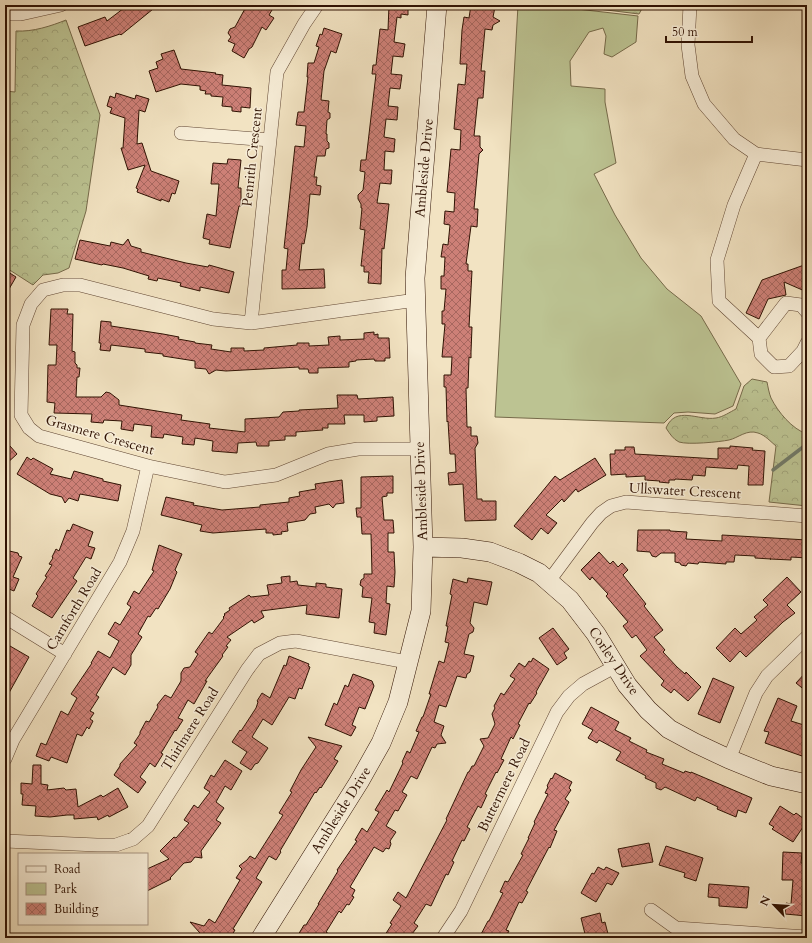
<svg xmlns="http://www.w3.org/2000/svg" width="812" height="943" font-family="Cardo,serif">
<style>
.green{fill:#bcc392;stroke:#766a4a}
.forest{fill:url(#forest-crowns);stroke:#766a4a}
.lines{fill:none;stroke-linecap:round;stroke-linejoin:round}
.stream{stroke:#717a68;stroke-width:3.5}
.building{fill:url(#building-cross-hatch);stroke:#301203}
.street-casing{stroke:#604633;stroke-width:14}
.secondary-casing{stroke:#301203;stroke-width:20}
.street{stroke:#f7edd7;stroke-width:13}
.secondary{stroke:#f7edd7;stroke-width:19}
.labels{text-anchor:middle;dominant-baseline:central;stroke-width:3;stroke-linejoin:round;paint-order:stroke}
.street-label{font-size:14px;fill:#301203;stroke:#f7edd7}
</style>
<defs>
<pattern id="forest-crowns" width="20" height="18" patternUnits="userSpaceOnUse"><rect width="20" height="18" fill="#bcc392"/><path d="M2 6a3 3 0 1 1 6 0M12 15a3 3 0 1 1 6 0" fill="none" stroke="#a2a67c"/></pattern>
<pattern id="building-cross-hatch" width="8" height="8" patternUnits="userSpaceOnUse"><rect width="8" height="8" fill="#cd8077"/><path d="M0 0l8 8M0 8l8-8" fill="none" stroke="#a7675f"/></pattern>
</defs>
<rect width="100%" height="100%" fill="#f2e3c2"/>
<filter id="stains"><feTurbulence type="fractalNoise" baseFrequency=".005" numOctaves="4"/><feColorMatrix values="0 0 0 0 .2 0 0 0 0 .09 0 0 0 0 .02 0 0 0 .5 -.17"/></filter>
<radialGradient id="worn" r=".72"><stop offset=".6" stop-color="#630" stop-opacity="0"/><stop offset="1" stop-color="#630" stop-opacity=".3"/></radialGradient>
<path class="green" d="M518 5H542L638 16 636 42 612 57 604 54 606 36 603 28 589 32 570 61 571 86 605 89V102L616 163 594 174 615 215 641 258 667 289 701 316 741 384 733 406 715 414 688 412 674 413 664 423 495 417Z"/>
<path class="forest" d="M566 5H644L639 14Z
M66 20 100 115 86 211 69 268 58 273 43 275 33 285 5 267V91L15 92 16 31C33 32 51 26 66 20Z
M752 379 767 382C768 387 769 393 771 398 778 412 792 429 807 434V506L769 502 776 446C771 442 765 435 758 433 747 429 738 438 729 440 719 442 688 445 679 442 673 439 670 434 666 428 676 405 698 421 716 418 723 417 730 412 736 409L744 386Z"/>
<g class="lines">
<path class="stream" d="M773 470 807 444"/>
</g>
<path class="building" d="M128 5H158L121 35 120 34 85 46 78 27 105 17 107 21Z
M247 5H275L269 15 274 18 266 30 262 27 252 47 249 49 244 58 232 51 235 44 228 41 231 37 228 33 230 29 235 27Z
M389 5H408V15L401 14V18L397 17 394 42 405 44 403 57 393 56 391 74 402 75 400 89 390 88 388 106 398 107 397 120 386 119 384 137 395 139 394 152 385 151 384 170H392L391 184 380 183 377 203 389 204 384 249 382 248 381 284 368 283 369 272H364V266H361L365 230 360 229 362 208H361V204L358 199V195L363 190 364 182 365 172 360 171 361 160H366L376 74H372L373 65H376L380 29 388 30Z
M471 5 495 7 493 17 500 21 493 25 492 30 485 29 481 71H485L483 98H478L474 136H480V147L483 150 479 154 474 209H478L477 227 471 226 466 264H468V271H472L469 327H472L471 352V358L469 357 468 388H466L467 427H471V436H477L478 443 475 448 477 499H482V501H496V520L465 521 463 484 449 485 448 473 456 472 455 454H450L448 421 447 422 446 387H444V375H451L452 357H442L445 324H442V311H444L446 289H441V276H444L445 257H441L443 244 448 245 450 225 444 224 445 211 454 212 455 193 447 192 451 149 460 150 461 130 454 129 458 84 465 85 467 64H460L462 30 464 17 469 18Z
M324 28 342 34 336 53 331 51 324 71 321 100 329 101 328 112 330 113V118L327 120 326 134H327V141L329 143V148L326 149 325 156H317L314 177H317L316 185 321 186 320 195 310 194 307 227 304 244 302 243 299 270 324 269 325 288 282 289V270H286L288 249 284 248 295 146 304 147 306 126 296 125 298 112H304L308 77H307L308 63H314L319 47 316 46 320 34 322 35Z
M174 50 181 69 216 73 215 74 223 75 222 85 251 88 250 108 241 107V112L232 111V107L222 106 223 97 211 96V94H205L206 91 200 90V86L181 84 156 92 149 71 158 68 156 62 163 59 161 54Z
M116 93 135 99 136 95 149 99 145 112 139 110 137 144 142 143 151 171 179 181 175 194 172 193 169 202 161 199V201L137 192 138 189 136 188 145 165 128 170 121 148H123L125 118 110 113 112 108 107 106 110 96 115 98Z
M228 159 241 160 238 188H241V206H239L230 248 209 244 210 240 203 238 207 214 216 216 219 184H211L213 163 227 164Z
M128 239 131 246 141 249V252L186 263 208 267 209 265 234 272 229 293 200 287V291L180 286 181 283 158 278 157 281 148 279 149 276 123 268 103 264 102 265 75 259 80 240 110 246 111 242 123 245Z
M807 264V292L784 282 786 295 768 299 759 319 746 313 762 280Z
M5 270 16 277 5 296Z
M51 309H68L67 314H73L72 351 75 352V363L77 365V368H80L79 377H77L76 397H101L106 392 110 393 119 400V405L182 415 181 420 210 424 209 428 245 432V419L279 417 283 412 299 411V410L338 408 337 395H357L358 399 393 397 394 416 377 417V421L364 422V415H344L345 424H328V428H322L323 430 296 432V436H285V440L269 441V446H257L256 442 238 443 237 453 212 451 213 441 195 438 194 445 182 444 183 437 164 434 163 438 151 437 152 426 134 424 133 431 121 429 122 421 104 420 103 423 91 422 92 414 54 413 55 403 47 402 48 365H56L57 345H49Z
M101 321 111 322V326L163 334 179 337 178 339 195 342V343L212 345 211 349 231 352V348H244V351L264 350V348L297 345V343H309V346L329 345 328 337 340 336V340L364 339V333L374 332V335L378 334V338H389L390 358H385V361H375L374 359 356 360V361L349 362V367L318 368V373H309L308 369H299V367L226 371 216 370 209 374 206 369 195 368V361L163 356V354L145 352V349L111 345 110 351 100 350 101 343H99Z
M10 446 17 454 5 465V451Z
M730 446 753 448 752 450 765 451 763 485H748L749 466 738 465 737 469 706 467 705 476 693 475 692 480 675 479V480H669V483L659 482 660 481 645 480V476L626 477V474L611 475 610 454H615V450H625V447H634L635 454 718 459V448H730Z
M27 457 31 460 33 458 53 469 50 474 71 479 74 471 103 479V481L121 485 118 501 80 494 78 501 69 498 65 503 62 497 50 494 17 474Z
M595 458 606 475 578 492 576 489 564 502 562 499 546 515 557 523 548 534 541 528 532 540 514 526 555 476 560 480Z
M393 476V493H387V496L382 497 384 520H393L394 533H388V552H394L395 572 394 587 387 586 386 603 390 604 386 635 374 633 375 623 369 622 372 598 362 597 363 587 360 585 361 580 364 578V574H372L371 534H362L361 517H357L356 508H361V477Z
M342 480 344 503 336 504 333 508 329 504 315 507 316 513 310 514 305 520 287 523 288 531 281 532 282 534 273 535V533H266V529L213 533 200 531 202 525 161 515 166 497 194 503 193 505 222 510 260 507V505L289 502V498L300 496 299 492 316 489 315 484Z
M73 524 93 532 88 546 95 548 91 559 86 557 73 578 77 581 52 618 32 606 38 596 36 594 47 577 45 576 52 565 49 564 53 558 52 557 56 549 59 551 67 530 70 531Z
M638 530H670V531L687 532 686 539 722 541V535L807 540V558L791 557V560L770 559H771L755 558V556L735 555 734 562H726V564L699 562 698 564 688 563 686 566 681 565 680 563 675 562V553H661L656 557 652 556 650 552 637 551Z
M159 545 182 554 175 570 177 572 170 589 158 609 156 608 150 617 148 616 138 634 142 637 131 655V665L125 675 113 667 96 695 99 697 90 711 94 713 90 719 93 721 89 729 87 727 82 736 77 734 67 763 51 757 49 761 36 756 41 743 46 745 61 711 68 715 77 698 71 694 92 663H91L98 651 110 658 119 641 108 634 115 622 120 625 131 607 127 604 134 591 139 594 154 571 152 570Z
M5 550 18 553 19 556 22 557 13 577 19 579 14 591 9 589 5 597Z
M599 552 610 564 613 561 618 567 622 563 628 570 623 575 646 604 644 606 663 630 654 637 665 650 663 652 677 667 685 674 686 672 701 687 688 701 674 689 671 693 661 685 664 681 640 656 647 650 636 635 632 638 623 626 628 622 606 596 608 594 592 577 590 580 581 570Z
M290 576V582L297 581 298 585 316 587V583L326 584V587L342 589 339 618 306 614 307 605 261 611 264 617 254 623 252 620 227 637 231 640 226 646 228 647 222 655 223 656 205 681H207L194 704 188 700 178 718 183 720 176 731 175 730 163 750 161 753 163 754 155 767 150 763 140 777 146 782 138 793 114 775 120 766V764L137 745 134 743 140 734V732L146 721 149 722 158 707 157 705 165 695 171 698 181 681V673L184 668 190 667 198 654 195 652 209 632 212 634 224 618 223 617 225 615 224 614 230 610 229 608 249 595 251 597 269 595 267 585 282 583 281 577Z
M787 577 801 592 787 605 795 613 783 622 746 657 740 651 730 662 716 648 735 628 741 634 757 620 754 617 768 605 763 600Z
M468 578 492 582 487 605 474 602 470 623 474 628 473 632 469 634 464 654 474 656 470 672 467 674 466 678 457 676 446 707 439 705 434 722 444 726 441 735 446 743 437 744 435 748 432 747 417 779 411 776 402 792 407 795 398 811 395 810 386 826 396 832 390 841 391 844 389 849 386 848 383 852 374 847 350 887 355 890 352 896 354 897 349 905 347 904 341 913 339 911 326 932 335 938H303L298 935 304 925H306L319 904H318L338 871 337 870 357 841 355 840 362 828 367 832 379 812 375 810 387 790 389 792 403 763 402 762 407 751 410 753 419 732 416 731 422 717H423L431 694H429L439 661 444 663 449 643 445 642 448 626H446L452 595 450 594 453 579 467 583Z
M553 628 569 649 564 653 567 658 557 665 539 638Z
M10 646 29 657 5 700V654Z
M289 656 309 664 308 666 310 667 302 689 299 688 295 699 289 697 272 725 263 719 252 737 268 748 258 763 255 764 251 770 240 763 247 752 232 742 240 730 241 731 256 708 258 702 257 701 262 693 270 698 284 665 286 666Z
M533 658 549 669 536 692 537 693 530 704 529 703 520 720 518 724 520 725 513 739 511 737 501 759 504 760 497 773 496 772 485 794 487 795 481 808 478 806 467 827 470 829 464 841 462 840 452 861 454 862 448 875 446 874 431 906 426 904 414 923 418 926 409 938H383L392 924 390 923 401 906 393 900 398 892 406 898 447 820 446 819 468 772H469L472 766H474L484 746 480 739 488 738 495 724 492 714 495 708 494 706 501 693 504 695 515 679 510 676 519 663 525 667 529 661 531 662Z
M807 671V692L796 683Z
M353 674 372 681 374 686 365 709 359 707 352 725 356 727 351 736 325 725 334 703 337 705 345 685 348 687Z
M713 678 734 687 720 723 698 714Z
M778 698 797 706 791 721 807 726V747L805 746 802 756 765 743 769 732 764 731Z
M591 707 619 722 615 730 631 738 629 741 647 750 646 752 664 759 662 764 684 773 685 771 691 773V772L752 798 746 813 738 810 736 817 717 809 718 807 697 797 695 801 665 787 661 790 656 788V783L645 778 646 776 616 760 621 752 599 740 597 743 588 738 593 730 582 724Z
M308 737 342 746 334 759 338 761 321 788 320 787 316 793 315 792 280 851 281 852 276 860 269 856 256 878 262 882 233 929 235 930 230 938H197L200 933 190 922 204 926 209 919 215 923 240 880 236 878 242 869 239 866 247 860 250 856 255 859 283 815 279 813 292 792 290 791 301 770 316 747Z
M225 760 242 771 231 790 225 786 216 802 224 808 216 820 221 823 201 851 202 858 195 857 191 862 184 863 170 878 171 879 147 891V869L169 859 160 851 174 837 176 838 189 823 184 820 194 805 198 808 210 792 204 788 211 775 214 777Z
M33 765H41V784L48 785 47 790 64 788 66 790 76 789 78 807 101 795 103 797 118 788 128 807 109 817 108 815 98 820 97 817 74 819V815H67L50 817 35 816 36 806 22 805 23 794H21V783L32 784Z
M555 773 572 782 569 788 571 790 565 799 569 802 554 830 557 831 550 848 549 847 526 891 528 892 522 903 519 902 506 930 509 931 505 938H479L488 921H489L503 893 500 892 505 881 508 882 523 855 521 854 529 838H528L535 823 534 822 548 794 545 793 548 787 547 786 551 778 552 779Z
M780 806 794 815 796 813 807 821 793 842 772 829 774 827 769 824Z
M649 843 653 862 622 867 618 849Z
M666 846 703 858 696 881 684 877 685 873 659 865Z
M783 852 802 853 801 863H807V916L785 914 786 903 791 904 793 880H782Z
M598 867 604 870 606 867 619 873 612 885 607 883 596 902 581 893 592 873 594 874Z
M709 884 749 887 747 908 719 906V898L708 897Z
M600 913 602 923 605 922 609 938H586L581 918Z"/>
<g class="lines">
<defs>
<path id="street" d="M690 5 688 45 692 76 704 104 734 139 756 154 807 160
M5 14H21L61 5
M181 133 270 140
M756 154 734 205 717 260 719 301 759 338 761 354 774 367 789 366 803 351 807 343
M416 300 251 323 213 319 80 285H63L43 290 31 304 23 325 21 415 29 428 39 436 148 466 225 482 276 475 328 454 358 449H420
M251 323 277 72 304 24 317 5
M759 338 786 303 801 305 807 312
M549 581 592 523 601 513 611 506 626 502 807 516
M5 617 65 654
M5 759 13 740 120 562 133 531 148 466
M729 759 756 693 767 676 807 637
M5 841 97 845H116L133 839 148 826 247 670 259 654 280 643 296 641 407 662
M651 910 676 928 807 937
M443 938 461 911 557 712 569 696 583 684 616 666"/>
<path id="secondary" d="M423 547 462 548 490 552 519 563 539 573 570 600 596 634 627 685 648 710 669 729 695 743 729 759 771 776 807 784
M261 938 359 782 381 743 398 702 421 611 423 547 415 278 437 5"/>
</defs>
<use href="#street" class="street-casing"/>
<use href="#secondary" class="secondary-casing"/>
<use href="#street" class="street"/>
<use href="#secondary" class="secondary"/>
</g>
<g class="labels">
<g class="street-label">
<text transform="translate(252 157) rotate(-84)">Penrith Crescent</text>
<text transform="translate(424 168) rotate(-85)">Ambleside Drive</text>
<text transform="translate(100 435) rotate(16)">Grasmere Crescent</text>
<text transform="translate(421 491) rotate(-92)">Ambleside Drive</text>
<text transform="translate(685 491) rotate(3)">Ullswater Crescent</text>
<text transform="translate(74 609) rotate(-59)">Carnforth Road</text>
<text transform="translate(614 661) rotate(56)">Corley Drive</text>
<text transform="translate(190 729) rotate(-58)">Thirlmere Road</text>
<text transform="translate(504 785) rotate(-64)">Buttermere Road</text>
<text transform="translate(341 810) rotate(-58)">Ambleside Drive</text>
</g>
</g>
<rect width="812" height="943" fill="none" stroke="#f2e3c2" stroke-width="20"/>
<rect x="6" y="6" width="800" height="931" fill="none" stroke="#301203" stroke-width="2"/>
<rect x="10" y="10" width="792" height="923" fill="none" stroke="#301203"/>
<rect x="18" y="853" width="130" height="72" fill="#f7edd7" stroke="#a79582"/>
<rect x="26" y="866" width="20" height="6" fill="#f7edd7" stroke="#a79582"/>
<text x="54" y="873" font-size="12" fill="#301203">Road</text>
<rect x="26" y="883" width="20" height="12" fill="#bcc392" stroke="#a79582"/>
<text x="54" y="893" font-size="12" fill="#301203">Park</text>
<rect x="26" y="903" width="20" height="12" fill="url(#building-cross-hatch)" stroke="#a79582"/>
<text x="54" y="913" font-size="12" fill="#301203">Building</text>
<g transform="translate(774 905) rotate(295)" stroke="#f7edd7" stroke-width="3" paint-order="stroke">
<path d="M0-3L7 15L0 10L-7 15Z" fill="#301203"/>
<text y="-6" font-size="11" font-weight="bold" text-anchor="middle" fill="#301203">N</text>
</g>
<path d="M666 36v6h86v-6" fill="none" stroke="#301203" stroke-width="2"/>
<text x="672" y="36" font-size="12" fill="#301203" stroke="#f7edd7" stroke-width="3" paint-order="stroke">50 m</text>
<rect width="100%" height="100%" filter="url(#stains)"/>
<rect width="100%" height="100%" fill="url(#worn)"/>
</svg>
